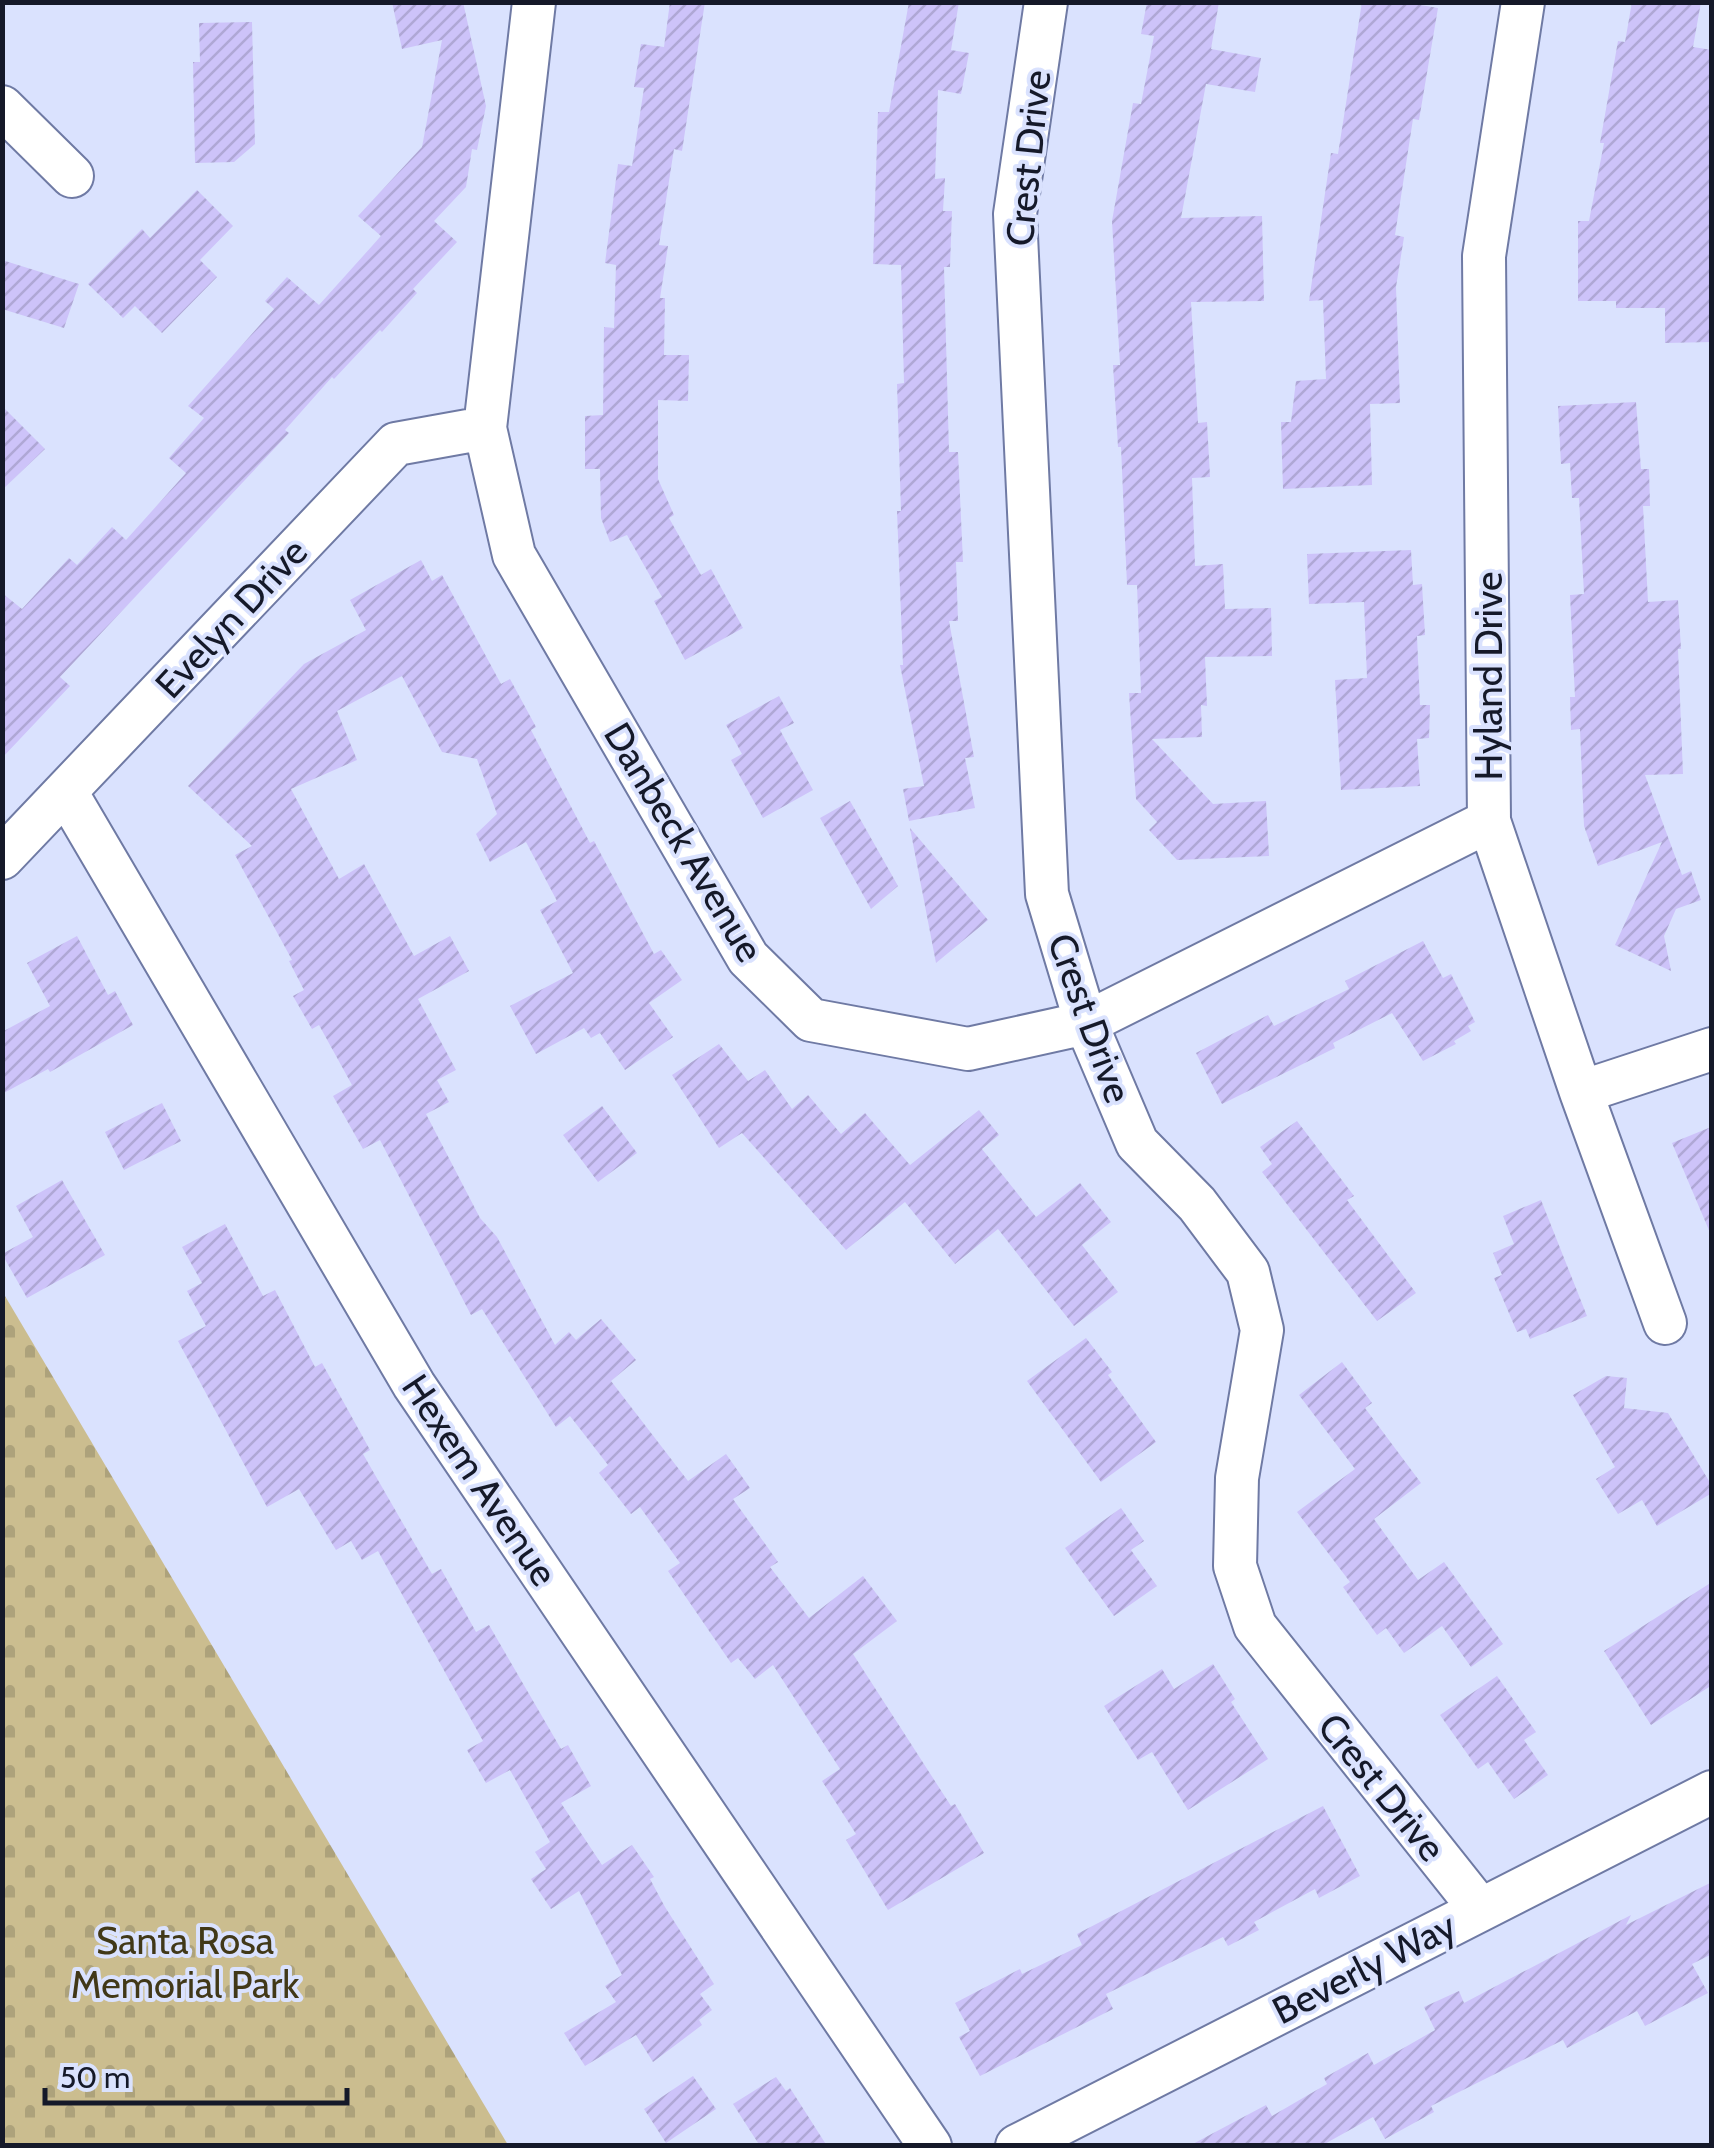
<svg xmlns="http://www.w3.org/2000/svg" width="1714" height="2148" font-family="Cabin,sans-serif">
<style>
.cemetery{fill:url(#cemetery-stones)}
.building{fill:url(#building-hatch)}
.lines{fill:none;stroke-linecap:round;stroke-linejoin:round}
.minor-casing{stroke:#6f7aa4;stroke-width:46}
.minor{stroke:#fff;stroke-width:42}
.labels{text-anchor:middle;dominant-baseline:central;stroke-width:8;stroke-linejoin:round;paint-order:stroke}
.street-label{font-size:38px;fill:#151929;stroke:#dae2fe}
.park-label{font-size:38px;fill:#413818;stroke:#dae2fe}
</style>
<defs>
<pattern id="cemetery-stones" width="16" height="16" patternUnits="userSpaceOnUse" patternTransform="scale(2.5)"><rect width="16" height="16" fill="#cbbd8f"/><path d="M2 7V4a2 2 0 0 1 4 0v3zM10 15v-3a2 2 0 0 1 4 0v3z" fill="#ada27b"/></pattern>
<pattern id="building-hatch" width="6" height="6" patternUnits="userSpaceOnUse" patternTransform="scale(2.5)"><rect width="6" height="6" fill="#cdc3f9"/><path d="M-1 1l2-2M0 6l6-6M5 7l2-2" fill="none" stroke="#afa7d5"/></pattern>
</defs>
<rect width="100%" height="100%" fill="#dae2fe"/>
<path class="cemetery" d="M2 1291 50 1372 508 2145H3Z"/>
<path class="building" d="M392 2H463L486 106 477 150 472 149 466 187 434 221 457 242 413 289 417 293 382 332 380 330 334 379 332 377 285 430 289 433 60 677 70 686 2 758V593L22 609 69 558 77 565 112 527 126 540 186 473 169 458 204 418 188 406 274 309 265 301 287 277 319 305 381 236 358 216 422 147 442 40 402 49Z
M670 2H705L682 151 674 149 659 245 668 246 660 298H665L664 355H689L688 401 658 400V479L674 515 669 518 701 575 711 569 743 628 685 660 654 601 662 597 627 535 610 542 601 518 600 469H585V416L603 415 604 327 614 328 616 265 605 263 618 164 632 166 644 88 634 87 641 44 664 47Z
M909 2H959L951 50 969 53 961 94 938 90 935 179 945 178 943 211H952L950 267H944L949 452H958L963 562H956L958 621H949L974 757 965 758 975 808 909 821 903 789 924 786 900 665H903L897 511H901L897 384 904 383 901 265 873 264 878 112H889Z
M1147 2H1219L1211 49 1261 58 1255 92 1206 84 1181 218 1262 216 1264 301 1191 302 1198 423 1207 422 1210 477 1192 478 1195 566 1223 564 1225 609 1271 608 1272 656 1205 657 1207 706 1201 705 1202 737 1152 739 1213 804 1266 801 1269 856 1177 860 1149 830 1157 822 1136 799 1129 693H1141L1137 585H1127L1121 447H1118L1113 365H1120L1112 221 1133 103 1141 104 1154 36 1141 34Z
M1362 2H1403L1438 8 1419 120 1413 119 1395 235 1404 237 1396 287 1400 403 1370 404 1372 485 1283 489 1281 422H1291L1296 381 1326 379 1323 300 1309 301 1331 153 1338 154Z
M1632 2H1701L1693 47 1712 50V342L1665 343V308H1616V301H1578V221H1589L1604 143H1600L1618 41 1625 42Z
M252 22 255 144 234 162 195 163 193 62H200L199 23Z
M197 190 233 226 200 260 217 277 162 333 135 306 123 318 88 284 142 229 150 238Z
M2 260 79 284 64 328 2 309Z
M1636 402 1641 469H1649L1650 506H1643L1648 602 1678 600 1681 649H1678L1683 774 1645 775 1682 875 1691 871 1701 900 1676 909 1664 936 1671 971 1615 945 1662 842 1598 866 1584 826 1580 729 1571 730 1570 697H1575L1570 595 1584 594 1579 498H1572L1570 463 1561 464 1558 406Z
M2 406 45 449 2 490Z
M1411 550 1413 585 1422 584 1425 635 1417 636 1420 705H1430L1429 738 1417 739 1420 786 1341 790 1335 680 1367 678 1364 602 1309 604 1307 554Z
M421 560 432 581 442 575 501 684 510 679 536 727 531 730 590 843 594 841 654 954 661 950 682 980 649 1003 673 1037 625 1070 600 1033 591 1038 584 1028 536 1054 510 1006 573 973 540 910 557 901 526 842 490 862 476 834 497 814 477 759 442 752 402 676 337 711 357 760 291 789 339 879 364 864 414 956 450 936 469 971 418 999 456 1070 437 1080 449 1102 426 1114 480 1218 497 1237 555 1345 569 1332 576 1340 601 1319 636 1360 611 1381 688 1481 726 1454 750 1488 733 1499 778 1562 770 1567 809 1618 863 1576 897 1621 853 1654 951 1806 955 1804 984 1853 888 1910 846 1840 856 1834 822 1781 840 1769 773 1665 755 1679 738 1658 731 1663 668 1571 680 1563 640 1507 631 1514 599 1473 608 1465 570 1416 556 1427 482 1309 471 1315 380 1140 363 1149 333 1096 352 1085 319 1025 312 1029 293 996 304 990 289 961 292 960 235 855 252 846 188 786 304 664 366 630 350 600Z
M779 696 794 723 780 730 813 790 763 818 731 760 742 754 726 725Z
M850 801 898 886 871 909 820 818Z
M910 828 988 920 936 963Z
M77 936 108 995 115 991 133 1025 50 1072 48 1069 2 1094V1032L50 1006 27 963Z
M1423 941 1443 978 1451 974 1475 1022 1468 1026 1471 1031 1454 1041 1456 1044 1423 1061 1392 1013 1333 1043 1335 1048 1222 1104 1196 1053 1268 1015 1274 1026 1349 989 1345 981Z
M719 1044 748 1081 765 1070 792 1109 808 1095 841 1134 865 1113 910 1165 979 1110 999 1135 982 1149 1036 1217 1080 1183 1111 1222 1082 1245 1118 1292 1074 1326 998 1229 955 1264 905 1202 846 1250 742 1133 719 1148 672 1075Z
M162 1103 181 1141 124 1170 105 1132Z
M602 1106 637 1153 598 1182 563 1135Z
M1297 1121 1354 1196 1347 1200 1416 1293 1377 1321 1262 1172 1272 1164 1260 1147Z
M1711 1127V1235L1672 1143Z
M62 1180 105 1255 27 1298 2 1254 33 1237 16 1206Z
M1541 1200 1587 1316 1530 1339 1526 1329 1517 1332 1494 1278 1502 1275 1493 1253 1514 1244 1503 1216Z
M225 1224 263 1296 275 1290 315 1367 322 1363 370 1450 363 1454 432 1574 441 1569 476 1632 489 1625 561 1749 568 1745 591 1786 561 1803 602 1865 632 1845 654 1877 650 1879 665 1907 714 1984 700 1994 712 2010 699 2020 702 2025 653 2062 636 2035 585 2066 564 2033 616 2002 605 1986 622 1975 579 1891 551 1909 531 1879 546 1869 535 1852 550 1842 510 1770 486 1783 467 1750 483 1741 378 1551 362 1560 351 1541 336 1550 299 1489 267 1507 178 1341 206 1326 187 1291 202 1283 182 1247Z
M1086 1338 1112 1372 1108 1375 1156 1442 1101 1482 1027 1381Z
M1342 1362 1372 1403 1365 1408 1421 1483 1374 1519 1418 1580 1444 1562 1503 1644 1471 1667 1442 1626 1404 1653 1386 1628 1377 1635 1343 1587 1350 1582 1297 1512 1355 1469 1299 1395Z
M1606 1376 1627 1378 1624 1408 1668 1413 1712 1486V1493L1657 1526 1642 1500 1618 1514 1596 1479 1615 1467 1573 1395Z
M1121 1508 1144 1541 1131 1550 1157 1586 1114 1616 1065 1548Z
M1712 1582V1685L1651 1725 1604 1651Z
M1213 1664 1235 1699 1231 1702 1268 1759 1188 1810 1152 1752 1138 1760 1104 1706 1162 1669 1174 1689Z
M1497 1676 1536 1732 1524 1740 1548 1775 1514 1799 1488 1762 1478 1769 1440 1715Z
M1323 1806 1360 1876 1319 1898 1315 1889 1254 1922 1259 1930 1228 1946 1223 1937 1106 1994 1113 2009 980 2076 959 2037 970 2031 955 2003 1020 1969 1022 1974 1082 1945 1077 1934Z
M1712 1882V1954L1692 1964 1708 1993 1645 2026 1637 2011 1567 2048 1563 2040 1431 2106 1434 2112 1385 2139 1373 2117 1321 2146H1189L1266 2105 1272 2116 1327 2084 1324 2078 1368 2053 1374 2065 1435 2030 1424 2007 1459 1991 1464 2003 1631 1915 1626 1925Z
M693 2076 716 2109 666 2143 644 2109Z
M776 2077 786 2091 790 2088 827 2146H760L733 2104Z"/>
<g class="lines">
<defs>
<path id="minor" d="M534 2 485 428 514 555 748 958 811 1020 968 1049 1086 1023 1489 821
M1046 2 1015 214 1047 894 1086 1023 1137 1143 1197 1204 1248 1272 1262 1330 1237 1478 1235 1566 1255 1626 1480 1909
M1523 2 1484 256 1489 821 1581 1092 1665 1323
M2 107 72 176
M66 792 414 1385 930 2146
M2 858 396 444 485 428
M1581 1092 1712 1049
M1017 2146 1712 1792"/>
</defs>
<use href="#minor" class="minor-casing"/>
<use href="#minor" class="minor"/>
</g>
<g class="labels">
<g class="street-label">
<text transform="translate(1028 158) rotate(-84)">Crest Drive</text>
<text transform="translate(231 618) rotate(-47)">Evelyn Drive</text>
<text transform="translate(1488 676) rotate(-90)">Hyland Drive</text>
<text transform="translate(684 842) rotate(59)">Danbeck Avenue</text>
<text transform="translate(1090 1018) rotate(70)">Crest Drive</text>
<text transform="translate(480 1480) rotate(56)">Hexem Avenue</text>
<text transform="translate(1382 1787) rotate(51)">Crest Drive</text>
<text transform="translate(1364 1968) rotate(-27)">Beverly Way</text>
</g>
<g class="park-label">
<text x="185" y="1940">Santa Rosa<tspan x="185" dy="44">Memorial Park</tspan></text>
</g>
</g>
<rect width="1714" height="2148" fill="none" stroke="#151929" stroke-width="10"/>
<path d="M45 2088v15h302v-15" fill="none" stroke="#151929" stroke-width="5"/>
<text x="60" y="2088" font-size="30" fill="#151929" stroke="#dae2fe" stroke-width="8" paint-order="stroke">50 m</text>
</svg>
